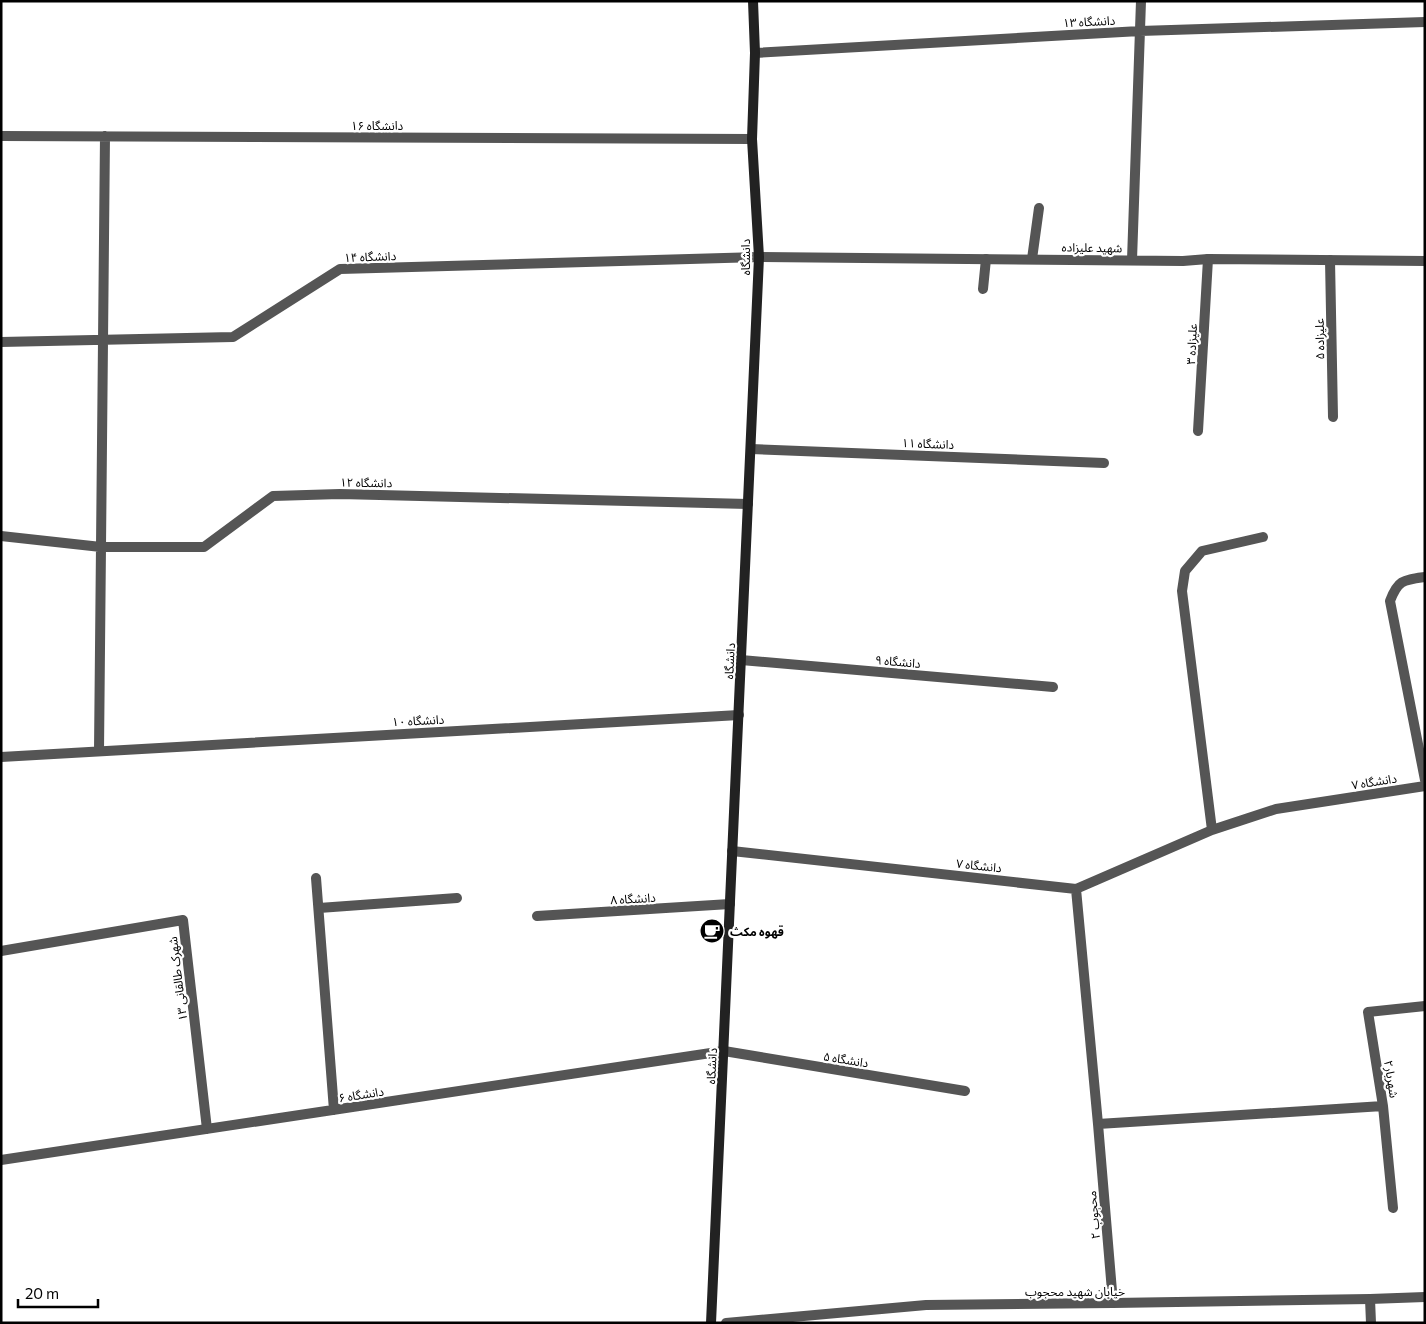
<svg xmlns="http://www.w3.org/2000/svg" width="1426" height="1324" font-family="Commissioner,'Noto Sans Arabic',sans-serif">
<style>
.lines{fill:none;stroke-linecap:round;stroke-linejoin:round}
.lane{stroke:#555;stroke-width:10}
.street{stroke:#555;stroke-width:10}
.secondary{stroke:#222;stroke-width:10}
.labels{text-anchor:middle;dominant-baseline:central;stroke-width:4.5;stroke-linejoin:round;paint-order:stroke}
.street-label{font-size:12px;fill:#000;stroke:#fff}
.poi-label{font-size:12px;font-weight:bold;fill:#000;stroke:#fff;text-anchor:start}
</style>
<rect width="100%" height="100%" fill="#fff"/>
<g class="lines">
<path class="lane" d="M1032 259 1039 208
M1330 260 1333 417
M983 289 986 259
M1198 431 1208 259
M724 1051 965 1091
M1370 1299 1371 1323"/>
<path class="street" d="M755 53 1140 31 1425 22
M1 136 752 139
M1132 260 1141 1
M1 342 233 337 340 269 759 257 1183 261 1208 259 1425 261
M751 449 1104 463
M1 536 101 547H204L273 496 340 494 748 504
M1425 577C1403 580 1398 580 1390 601L1425 780
M741 660 1053 687
M99 751 105 136
M1 757 739 715
M1212 830 1182 591 1185 571 1202 551 1263 537
M732 851 1076 889 1212 830 1276 809 1425 786
M316 878 334 1110
M1076 889 1098 1124 1383 1106
M319 908 457 898
M537 916 730 904
M1 951 183 920 207 1129
M1098 1124 1113 1303
M1 1160 724 1051
M1393 1208 1383 1106 1368 1012 1425 1006
M726 1323 926 1305 1113 1303 1370 1299 1425 1297"/>
<path class="secondary" d="M711 1323 759 257 752 139 755 53 753 1"/>
</g>
<defs>
<symbol id="cafe-disc" viewBox="-11 -11 22 22"><circle r="9.5" fill="#000" stroke="#fff"/><path d="M-5.5-4.5H6V0H3Q3 3.5 0 3.5H-2.5Q-5.5 3.5-5.5 0ZM3-3.2v2h1.7v-2ZM-6 4.5H4V6H-6Z" fill="#fff"/></symbol>
</defs>
<g fill-rule="evenodd">
<use href="#cafe-disc" x="698" y="917" width="28" height="28"/>
</g>
<g class="labels">
<g class="street-label">
<text transform="translate(1089 21) rotate(-3)">دانشگاه ۱۳</text>
<text x="377" y="125">دانشگاه ۱۶</text>
<text transform="translate(1092 247) rotate(1)">شهید علیزاده</text>
<text transform="translate(370 256) rotate(-2)">دانشگاه ۱۴</text>
<text transform="translate(745 257) rotate(-90)">دانشگاه</text>
<text transform="translate(1319 339) rotate(-91)">علیزاده ۵</text>
<text transform="translate(1191 344) rotate(-87)">علیزاده ۳</text>
<text transform="translate(928 443) rotate(2)">دانشگاه ۱۱</text>
<text transform="translate(366 482) rotate(1)">دانشگاه ۱۲</text>
<text transform="translate(729 661) rotate(-87)">دانشگاه</text>
<text transform="translate(898 661) rotate(5)">دانشگاه ۹</text>
<text transform="translate(418 720) rotate(-3)">دانشگاه ۱۰</text>
<text transform="translate(1374 781) rotate(-9)">دانشگاه ۷</text>
<text transform="translate(979 865) rotate(6)">دانشگاه ۷</text>
<text transform="translate(633 898) rotate(-3)">دانشگاه ۸</text>
<text transform="translate(177 979) rotate(-97)">شهرک طالقانی ۱۳</text>
<text transform="translate(846 1059) rotate(9)">دانشگاه ۵</text>
<text transform="translate(711 1066) rotate(-87)">دانشگاه</text>
<text transform="translate(1392 1079) rotate(81)">شهریار۲</text>
<text transform="translate(361 1094) rotate(-9)">دانشگاه ۶</text>
<text transform="translate(1093 1215) rotate(-95)">محجوب ۲</text>
<text x="1075" y="1291">خیابان شهید محجوب</text>
</g>
<g class="poi-label">
<text x="730" y="931">قهوه مکث</text>
</g>
</g>
<rect width="1426" height="1324" fill="none" stroke="#000000" stroke-width="5"/>
<path d="M18 1299v8h80v-8" fill="none" stroke="#000000" stroke-width="2.5"/>
<text x="25" y="1299" font-size="15" fill="#000000" stroke="#ffffff" stroke-width="4" paint-order="stroke">20 m</text>
</svg>
